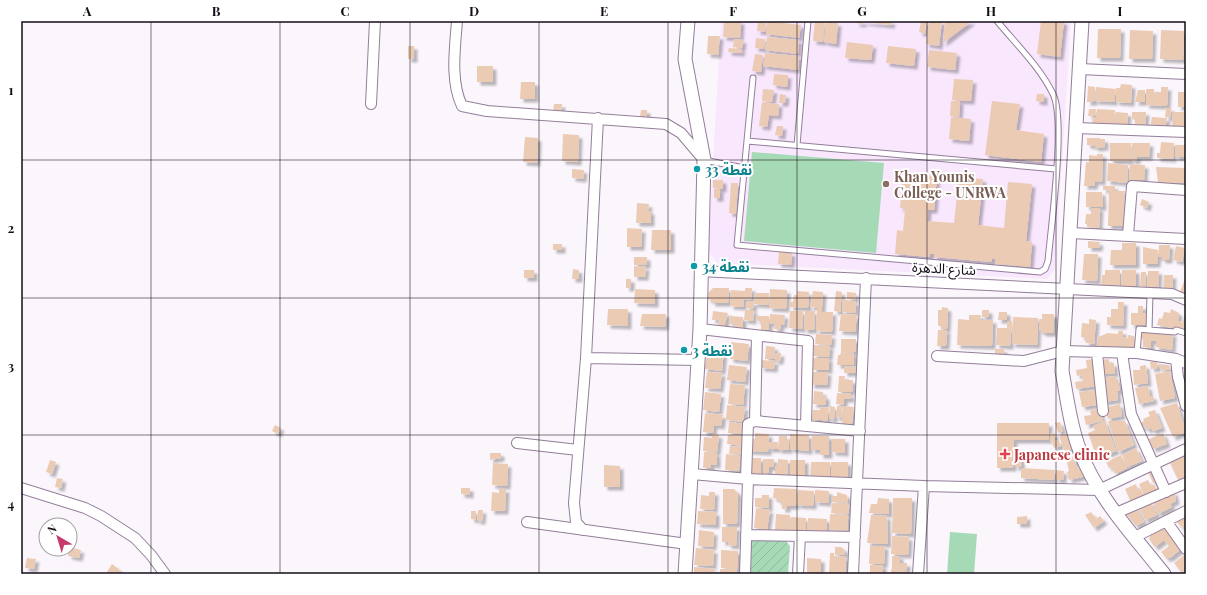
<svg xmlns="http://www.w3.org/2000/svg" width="1207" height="595" font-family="'Playfair Display','Noto Sans Arabic',serif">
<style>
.built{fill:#f8e7fd}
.garden{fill:url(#garden-furrows)}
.pitch{fill:#a6dab6}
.building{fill:#ebcbb4;filter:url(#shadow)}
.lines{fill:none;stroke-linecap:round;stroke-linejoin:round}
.service-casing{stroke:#937e9a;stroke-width:7}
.minor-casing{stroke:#937e9a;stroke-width:12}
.tertiary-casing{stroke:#937e9a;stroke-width:15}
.service{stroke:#fff;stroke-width:5}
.minor{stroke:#fff;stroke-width:10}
.tertiary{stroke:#fff;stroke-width:13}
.grid{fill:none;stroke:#150d17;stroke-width:1;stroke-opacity:0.55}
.culture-dot{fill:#0f9aa8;stroke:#fff;stroke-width:1.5}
.education-dot{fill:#8d6e63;stroke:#fff;stroke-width:1.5}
.health-dot{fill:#e0444e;stroke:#fff;stroke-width:1.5}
.labels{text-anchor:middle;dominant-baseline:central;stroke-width:4;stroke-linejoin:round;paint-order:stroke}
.culture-label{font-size:14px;font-weight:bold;fill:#0d838f;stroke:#fff;text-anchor:start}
.education-label{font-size:14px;font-weight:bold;fill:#785e54;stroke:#fff;text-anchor:start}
.street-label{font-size:14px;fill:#150d17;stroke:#fff}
.health-label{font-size:14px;font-weight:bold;fill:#be3a42;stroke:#fff;text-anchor:start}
.neatline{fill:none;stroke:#150d17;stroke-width:1.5}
.grid-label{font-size:13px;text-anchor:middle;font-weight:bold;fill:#150d17}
</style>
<defs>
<pattern id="garden-furrows" width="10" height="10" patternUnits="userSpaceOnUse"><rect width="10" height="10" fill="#a6dab6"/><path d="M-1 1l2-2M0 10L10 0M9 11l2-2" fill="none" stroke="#8eba9c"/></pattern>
<filter id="shadow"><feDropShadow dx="3.5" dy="3.5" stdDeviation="1" flood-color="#0004"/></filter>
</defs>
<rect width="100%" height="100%" fill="#fbf6fc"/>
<path class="built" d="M721 21H1071L1055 269 1047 279 718 263 708 252Z"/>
<path class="garden" d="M751 540H785L790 546 788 574H750Z"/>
<path class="pitch" d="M752 152 884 163 876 253 744 241Z
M950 532 977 534 974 574H947Z"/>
<path class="building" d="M724 21H741L740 38 723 37Z
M767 21 801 25 799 38 766 34Z
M815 21 825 22 823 42 813 41Z
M856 21H892L891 25 863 22V24L856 23Z
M921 21H928L925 34 919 32Z
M929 21H942L939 46 926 44Z
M945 21H972L943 43Z
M1041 21H1064L1060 57 1037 54Z
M758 22 766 23 765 32 757 31Z
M826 22 838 23 836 44 824 42Z
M1098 29H1121L1120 58H1097Z
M1130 30 1153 31 1152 59H1129Z
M1161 30 1184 31 1183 60 1160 59Z
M708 36H720L718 55 707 54Z
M767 37 799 40 798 54 765 50Z
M756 38 765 39 764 49 755 48Z
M734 39 743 40 742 48 733 47Z
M847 42 873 45 871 60 845 58Z
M408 46H414V59H408Z
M888 46 916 49 914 66 886 63Z
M729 48 742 49 741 53 728 52Z
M929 50 957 53 955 70 927 67Z
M765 53 799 56 798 70 763 66Z
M755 54 763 55 761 72 752 71Z
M477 66H493V82H477Z
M774 74 788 75 787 87 773 85Z
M954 79 973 80 971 101 952 100Z
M521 82H535V99H520Z
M1121 84 1132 85 1131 103 1116 102V88H1120Z
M1088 86 1095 87 1094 102H1087Z
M1096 87 1116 89 1114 102 1095 101Z
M1161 87H1168L1167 106 1146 105V89H1154V103L1155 92H1161Z
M763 89 774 90 772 102 762 101Z
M1138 90H1145V102H1135Z
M1178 92H1186V107H1178Z
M780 94 786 95 785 103H779Z
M1037 94H1044V102L1036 101Z
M951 101H960L959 117 950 116Z
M992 101 1020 104 1016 130 1044 134 1041 162 985 155Z
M762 102 779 104 778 116 769 115 767 127 759 126Z
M554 104H562L561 113H553Z
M1166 108H1171V118L1165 117Z
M1089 109H1096L1095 116H1088Z
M1097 109 1115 110 1114 128 1092 126 1093 117H1096Z
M641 110H647V118L640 117Z
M1116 112 1128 113 1127 128 1115 127Z
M1132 112H1146L1145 126H1135V120L1132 119Z
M1173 112H1186V127H1172Z
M951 117 971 119 969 141 949 139Z
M1152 117 1167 118 1165 130 1150 128Z
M777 126H783L782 136 775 135Z
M563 134 579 135 578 162 562 161Z
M525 137 538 138 537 163 523 162Z
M1087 138H1100V139H1105V147L1095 148V146L1087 145Z
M1161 142 1174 143 1173 159 1157 158V153H1160Z
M1110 143H1131L1130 161H1110Z
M1132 143H1150L1149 157H1137V161L1131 160Z
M1175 145H1186V157H1175Z
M1097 154H1103L1102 182 1095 181 1094 186H1084L1086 162H1089V155L1097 156Z
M1108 163 1128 165 1127 183 1107 181Z
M1130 164 1145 165 1144 180H1134L1133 182H1129Z
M1156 167 1186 168V183H1158Z
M572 169 584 170 583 179 572 178Z
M903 173 937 176 934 210H928L927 221 954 223 959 177 983 179 978 225 1004 228 1008 182 1032 184 1026 241 1032 242 1030 267 995 264V259H992V262L934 257V254H930V257L895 254 897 230 903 231 905 209 900 208Z
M713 180H723V189L713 188Z
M731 183H738L736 214 729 213Z
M1103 186H1115V191H1125L1123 226H1108L1109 190H1103Z
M714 189H720V198H714Z
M1086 192H1102L1103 207H1086Z
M1142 199 1149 202 1147 208 1140 205Z
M637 203 649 204 648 211H651V223H636Z
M1091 208H1100L1099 228 1087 227V224H1085L1086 214H1091Z
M627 228 642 229 641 247H627Z
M652 230H671V250H651Z
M1088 241 1100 242 1099 248H1088Z
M1122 243H1136V265H1110L1111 250H1122Z
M553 244H562V250H553Z
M1159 245H1170L1169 260H1162V257H1158Z
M1176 246 1185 248 1182 262 1173 260Z
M1143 247 1158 250 1157 264H1143Z
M779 252 792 253 791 265 778 264Z
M1084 254H1098L1097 281 1082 280Z
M634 257H647V265H634Z
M634 266 646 267 645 277H634Z
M573 269 579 270V279H572Z
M524 270H534V278H524Z
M1105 270H1120V286H1101L1102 275H1105Z
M1122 270H1136V286H1121Z
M1148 271H1159L1158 287H1147Z
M1141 272H1146L1145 287 1140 286Z
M1164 275H1173L1172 292 1163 291Z
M1186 277V296L1179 294Z
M626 279H631V288H626Z
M713 288H729L728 303H712V300L707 299 709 292Z
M745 288H752L751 300 744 299 743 307 730 306 731 290 745 291Z
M635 289 655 290V304L634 303Z
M770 289 787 290 786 309 769 308Z
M797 291 809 292 808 308 790 307V302H793L794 295H797Z
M813 291 823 292 822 308 810 307Z
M836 291 842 292 840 312 834 311Z
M847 292 856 293 855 300 847 299Z
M755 293H769L768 305 754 304Z
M843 299 856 302 855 313 842 312Z
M747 301 754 302 753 309 746 308Z
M1118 302H1124L1123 326 1107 325V317H1111V309H1118Z
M1138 306H1143V313H1148V325H1131V313H1138Z
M942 307 948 308 947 329H941V326H938V310H942Z
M817 308H822V312H833L832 332 816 331Z
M608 309H628V326L607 325Z
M1171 309 1179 313 1178 321 1182 322V324L1186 311V324H1184L1183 330 1157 325 1159 318 1162 319 1164 312 1170 313Z
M745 310H754L753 321 744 320Z
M982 310H989V317H982Z
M713 311 728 313 724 327 718 326 719 320H712Z
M790 311H803L802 329 789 328Z
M805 311H815L814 330H804Z
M999 312H1007V320H998Z
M642 314H666L665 327 640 326Z
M770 314 785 315 784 325 781 324 780 330 774 329 775 324 769 323V330H761V322L756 320 757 316H769L770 321Z
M841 314 857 315 855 332 839 331Z
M1042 314H1054L1053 333H1042V331H1039V319H1042Z
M969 315H981L980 320H993L992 346 957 345 958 319 969 320Z
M730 316 743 317V328H734L735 324H729Z
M1013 317 1038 318 1037 345 1012 344Z
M1089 319 1096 320 1094 344 1086 343V338L1081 337 1082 323 1089 324Z
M1007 321H1012L1010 346 996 345 997 328H1007Z
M938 330H947L946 346H937Z
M1118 331H1123V347L1124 337 1128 338V335L1134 336V338H1137L1136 350 1107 349V346H1097L1098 337 1108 333 1118 334Z
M1140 332 1173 333 1172 350 1156 347V341H1151V348L1143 347V339L1140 338Z
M816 334 832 335 831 345 815 344Z
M841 339H856V352H841Z
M731 342 749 344 747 361 730 359Z
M814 345 830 346 829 357 813 356Z
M766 346 775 347 774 359H765Z
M715 349 724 350 722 371 704 369 708 352 715 353Z
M995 349H1004V354H995Z
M841 352 854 353V365H837L838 355H840Z
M776 353H781L780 361H775Z
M813 358H829V370H813Z
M1093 359 1097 386 1076 389 1075 382 1083 381 1082 375 1077 376 1076 370 1087 368 1086 360Z
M1109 359V363H1114L1115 374H1101L1100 360Z
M761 360 775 361 774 369 761 368Z
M1157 361 1158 368 1151 369 1150 362Z
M1159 364 1169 365 1171 369 1161 371Z
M729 365 747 367 745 382 727 380Z
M1146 365 1148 383 1134 385 1133 370H1140V366Z
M844 366 856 367V373H844Z
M1170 371 1175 398 1160 401 1155 374Z
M707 372 722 373 720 389 705 388Z
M811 372H828L827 385H811Z
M839 376H845L844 380H853L852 392H838Z
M1116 376V380H1118L1120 391H1117L1118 400 1104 402 1101 378Z
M730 384 745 385 743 405 728 404Z
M1148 386 1150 396H1153L1154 401 1139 404 1135 388Z
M1095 390 1097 405 1082 407 1079 392Z
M814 391 823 392V396H826V405L813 404Z
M705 392 721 394 719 412 703 410Z
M837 393 851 394V399H844V405L836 404Z
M1177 403 1186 432 1173 437 1160 408Z
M1120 404 1122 416 1108 419 1105 408Z
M727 405 745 407 743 422 726 420Z
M830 406 835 407 834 419H829Z
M837 406H842L841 418 836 417Z
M843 406 854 407 852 423 847 425 842 424Z
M820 407 829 408 827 421H822V415L821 420H812L813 410H820Z
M1099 408 1103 421 1086 425 1084 416 1091 415 1090 411Z
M1155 410 1162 428 1153 431 1151 428 1147 430 1145 426 1142 428 1140 423 1144 421 1143 419 1150 416 1148 412Z
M705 413 723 415 721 426 714 425 713 433 703 432Z
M1105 421 1116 451 1097 458 1088 433 1095 430 1093 426Z
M1108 421H1125L1134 445 1118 452Z
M729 422 744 424 743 434 728 433Z
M1060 422 1063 431 1058 433 1055 423Z
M997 423H1049V440H1014L1013 468H997Z
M275 425 281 428 278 434 272 431Z
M755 433 769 434 768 452 748 451 749 439H755Z
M1055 433V441L1059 440 1061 446 1054 448 1052 441 1050 442V434Z
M1163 433 1167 444 1153 449 1149 439Z
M712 434 719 435 717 452 703 451 704 437 712 438Z
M790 434 809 435V451L790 449Z
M1067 434 1072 449 1065 452 1059 436Z
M728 435 744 436 743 446 727 444Z
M779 436H787V440H789V450H778Z
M812 436H829V455H820V450H811Z
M832 439H845V453L832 452Z
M769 442H778L777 449H769Z
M730 446 742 447V455L729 454Z
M1136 448 1142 461 1127 467 1122 455Z
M1015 451 1022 452 1021 467H1015Z
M704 452 717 453V465L711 464V468H703Z
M490 453H501V458L490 460Z
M726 454 740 456 739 471 725 470Z
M1121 455 1127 468 1115 474 1112 467 1109 468 1106 462Z
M1073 456 1077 468 1083 466 1086 476 1069 480 1067 472 1069 471 1066 458Z
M1184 456 1186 476 1178 480 1170 463Z
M750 458H761V475H752V465H750Z
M763 459H774V467H769V473H763Z
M778 459 788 460 787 476 775 475V466H778Z
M50 460 56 462 52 474 46 472Z
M790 460H805V476H790Z
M811 462H830V480L810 479Z
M831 462H848V480H831Z
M493 463 508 464 507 486 492 485Z
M604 465 620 466V487H604Z
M1021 468 1055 470 1054 480 1021 478Z
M1155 469 1160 481 1153 483 1148 472Z
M1056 470 1064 471 1063 480H1056Z
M57 478 63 479 61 488 55 487Z
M1148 480 1151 486 1154 484 1157 491 1145 496 1139 484Z
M1136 484 1138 490 1141 489 1144 497 1131 502 1125 489Z
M461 488H470V495L461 494Z
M774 488 797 489 796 506H787V509H782V502H778V499L773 498Z
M499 489H506L505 511H491L492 492 499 493Z
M723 489H734L738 493 737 524H723Z
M798 490 814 491 813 506 797 505Z
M815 490 829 491 828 503 815 502Z
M1174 491 1176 501 1170 504 1172 507 1158 514 1153 501Z
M709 492H715L714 510 700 509 701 495 709 496Z
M837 492 847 495 848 503 832 502V496H837Z
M762 495H769V508L755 507V498H762Z
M878 498 889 499V514L869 513 871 504H877Z
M893 498H912L911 534 892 533Z
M1151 501 1157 515 1145 520 1139 507Z
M832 503 849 504 848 514 831 513Z
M1136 506 1144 522 1136 526 1124 511Z
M756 508 770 510 767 530 754 528Z
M478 510H483L482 521H477Z
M471 511H476V520L471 519Z
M698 511 716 512V525L697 524Z
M1091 512 1096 519 1100 516 1104 521 1094 528 1085 515Z
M776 514 790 515 789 531 775 530Z
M830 514 848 515 847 531 829 530Z
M871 515 887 516 888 544 867 543Z
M1027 516V524H1017V517Z
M791 517 806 518V532L790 531Z
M1182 517 1185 520 1186 519V525L1182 528 1177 522Z
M808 518 827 519V533L807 532Z
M722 527H737L736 546 728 545V542H722Z
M1164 527 1181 549 1170 558 1169 557 1167 559 1161 552 1169 546 1164 540 1155 547 1149 539 1151 534Z
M699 530 714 532 713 547 698 546Z
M892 536 909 537 908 555 891 554Z
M870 546H885L884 564H869Z
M70 547 81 550 79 558 68 556Z
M835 547H841L844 549 845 555H835Z
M696 548 714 550 713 566 694 565Z
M721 550 738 551V569L721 568Z
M830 553H834V556L846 557 845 574H829Z
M1184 555 1186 558V570L1182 573 1174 563Z
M892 556H900V563H907V569H892Z
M27 558 36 559 34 569 25 568Z
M807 558 821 559V574H807Z
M112 564 120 570 118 574H110L107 572Z
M870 565H883V574L870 573Z
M694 567 715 569 714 574H694Z
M720 569H737L736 574H720Z
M891 569 907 570V574H891Z"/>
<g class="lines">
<defs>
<path id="service" d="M753 78 737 245 1040 272 1045 269 1048 261C1051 227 1066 120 1053 94 1040 67 1016 44 997 21
M747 141 1056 169
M797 145 808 21
M704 160 744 168
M1149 330 1175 332 1176 330 1186 333
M1137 353 1139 329 1149 330 1150 293"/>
<path id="minor" d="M457 21C455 48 450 81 462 106L487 111 666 124 681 133 704 160
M1080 69 1186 74
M371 104 375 21
M1076 128 1186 132
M1071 233 1186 239
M1128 235 1132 186 1186 190
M700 271 1150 293 1172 294 1186 300
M700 329 808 341 806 426
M757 336 755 421 860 431
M1097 353 1103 411
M1122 353 1131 414 1166 492
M937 356 1024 361 1063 351 1137 353 1176 359 1186 363
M586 358 598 118
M1176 359 1178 377 1186 406
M517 443 578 450
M692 474 748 479 924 486 918 574
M746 478 748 424 755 421
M924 486 1099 490 1186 449
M21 488 85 508 101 516 135 538 151 555 165 574
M1116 513 1186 483
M1166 521 1186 549
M527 522 687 544
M583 530 576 522 574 503 586 358 698 360
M746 535 855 537
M1135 537 1186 511
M745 574 748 479
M798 574 800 536
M853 574 866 278"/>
<path id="tertiary" d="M1082 21 1062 371C1067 397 1070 426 1080 451 1097 497 1134 536 1164 574
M685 574 700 329 704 160 685 59 688 21"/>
</defs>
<use href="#service" class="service-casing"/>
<use href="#minor" class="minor-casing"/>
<use href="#tertiary" class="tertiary-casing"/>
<use href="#service" class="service"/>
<use href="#minor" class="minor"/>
<use href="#tertiary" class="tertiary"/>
</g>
<path class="grid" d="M151 21V574M280 21V574M410 21V574M539 21V574M668 21V574M797 21V574M927 21V574M1056 21V574M21 160H1186M21 298H1186M21 435H1186"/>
<g class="culture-dot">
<circle cx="697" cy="169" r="4"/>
<circle cx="694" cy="266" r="4"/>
<circle cx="684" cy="350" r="4"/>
</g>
<circle class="education-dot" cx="886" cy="184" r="4"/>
<path class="health-dot" d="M1003 448h4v4h4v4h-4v4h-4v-4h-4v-4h4z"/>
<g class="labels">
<g class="culture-label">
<text x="705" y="169">نقطة 33</text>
<text x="702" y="266">نقطة 34</text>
<text x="692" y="350">نقطة 3</text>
</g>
<g class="education-label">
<text x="894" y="176">Khan Younis<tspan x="894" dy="16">College - UNRWA</tspan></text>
</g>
<g class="street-label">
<text transform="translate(944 268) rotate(3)">شارع الدهرة</text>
</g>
<g class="health-label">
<text x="1014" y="454">Japanese clinic</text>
</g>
</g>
<rect width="1207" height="595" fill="none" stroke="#ffffff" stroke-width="44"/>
<g transform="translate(58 537) rotate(322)"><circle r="19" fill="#ffffff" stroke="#a19ea2"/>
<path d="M0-3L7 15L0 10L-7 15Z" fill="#c63a6d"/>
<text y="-6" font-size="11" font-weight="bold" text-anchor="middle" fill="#150d17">N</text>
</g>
<rect x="22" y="22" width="1163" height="551" class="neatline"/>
<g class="grid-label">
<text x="87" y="16">A</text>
<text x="216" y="16">B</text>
<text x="345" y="16">C</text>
<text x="474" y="16">D</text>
<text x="604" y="16">E</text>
<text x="733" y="16">F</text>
<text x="862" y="16">G</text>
<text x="991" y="16">H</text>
<text x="1120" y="16">I</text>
<text x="11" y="95">1</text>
<text x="11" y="233">2</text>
<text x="11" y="371">3</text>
<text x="11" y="509">4</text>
</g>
</svg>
